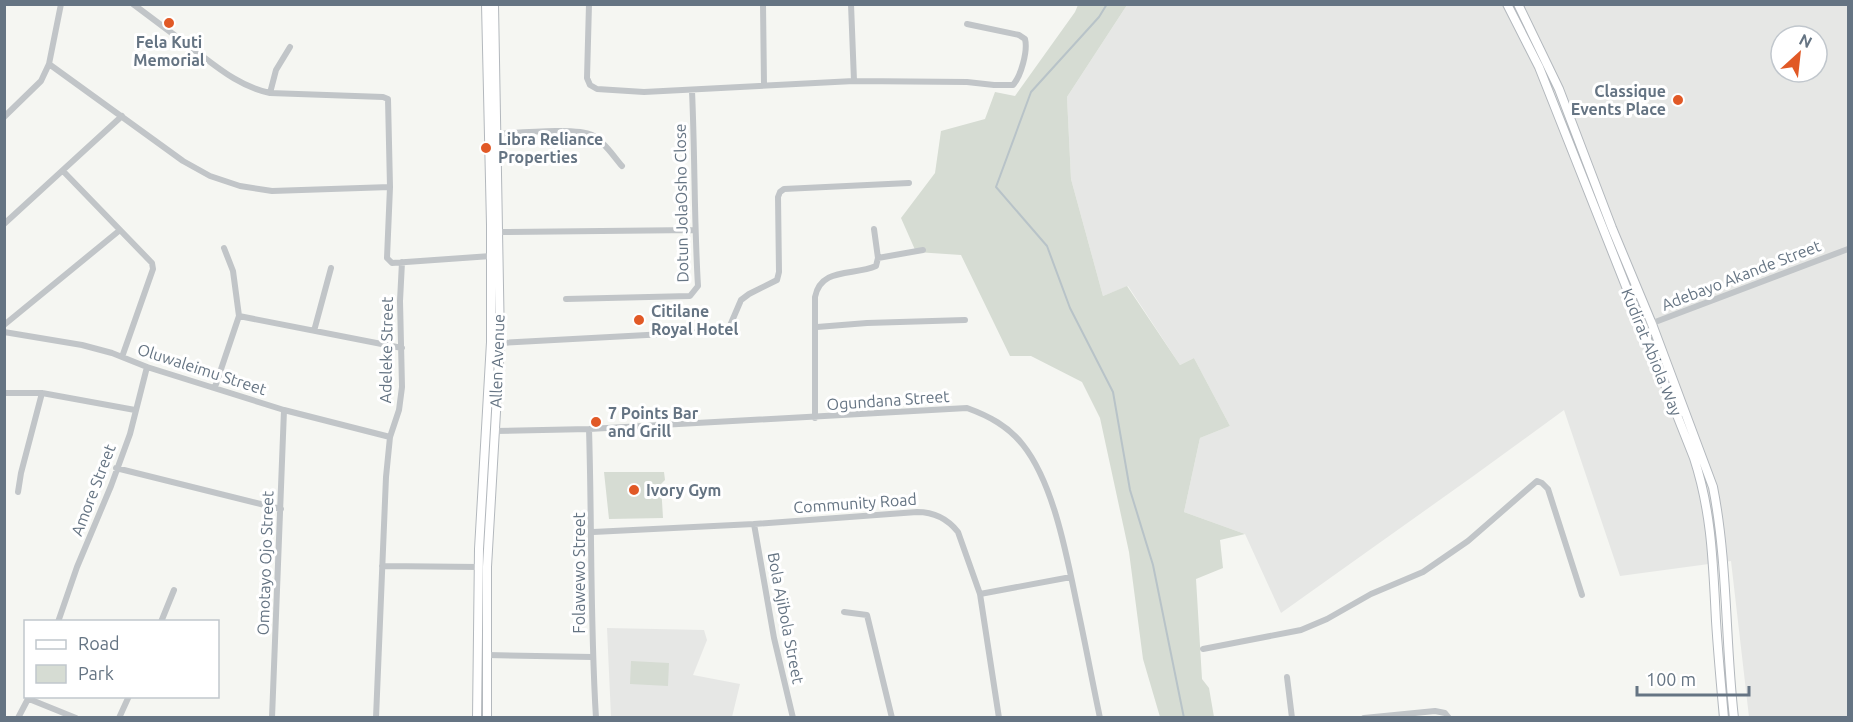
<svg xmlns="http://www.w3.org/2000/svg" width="1853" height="722" font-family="Ubuntu,sans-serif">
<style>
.built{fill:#e6e7e5;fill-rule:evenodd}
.green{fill:#d6dcd3}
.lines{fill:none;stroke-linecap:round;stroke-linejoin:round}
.stream{stroke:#b8c3c8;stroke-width:2}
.secondary-casing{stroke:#b3b8bd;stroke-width:10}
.minor{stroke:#c1c5c8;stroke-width:6}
.secondary{stroke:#fff;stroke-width:8}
.poi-dot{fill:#e15926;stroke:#fff;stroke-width:2}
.labels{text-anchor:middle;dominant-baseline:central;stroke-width:6;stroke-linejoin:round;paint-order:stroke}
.poi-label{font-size:16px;font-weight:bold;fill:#657483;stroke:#fff;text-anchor:start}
.street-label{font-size:16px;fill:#657483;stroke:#fff}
</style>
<rect width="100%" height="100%" fill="#f5f6f2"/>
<path class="built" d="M1127 5H1848V717H1749L1731 561 1620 576 1564 410 1472 477 1281 613 1245 534 1184 512 1200 438 1230 426 1194 358 1180 365 1128 286 1103 296 1071 179 1067 97ZM1781 36H1817V72H1781Z
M607 628 704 630 707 640 693 675 740 684 732 717H611Z"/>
<path class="green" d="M1078 5H1127L1067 97 1071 179 1103 296 1127 286 1180 365 1194 358 1230 426 1200 438 1184 512 1245 534 1220 540 1223 568 1196 579 1202 679 1209 688 1214 717H1160L1143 659 1129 552 1100 418 1082 382 1031 356H1010L961 255 916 252 901 218 935 173 941 131 985 119 995 92 1015 96 1075 12Z
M604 472H664L665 480 661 484 663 518 609 519Z
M631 661 669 663 668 686 630 684Z"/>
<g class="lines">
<path class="stream" d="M1107 4 1099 17 1031 92 996 187 1047 246 1070 308 1113 392 1130 490 1153 565 1184 718"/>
<defs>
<path id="secondary" d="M1507 4 1539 67 1694 458C1712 513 1713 564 1716 621 1718 653 1721 685 1724 718
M1518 4 1559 89 1612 228 1652 324 1713 487C1728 563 1725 641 1734 718
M477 718 479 549 491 342V225L486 4
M487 718V567L500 343 494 4"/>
</defs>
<use href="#secondary" class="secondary-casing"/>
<path class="minor" d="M133 4C153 19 173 34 193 49 217 67 240 87 270 93L383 97 388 99 390 187 387 258 392 263 491 256
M589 4 587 78 590 85 597 89 644 92 854 81 967 82 994 85H1013C1021 76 1028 51 1025 39L1019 35 967 24
M763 4 764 85
M851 4 854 81
M49 64 183 161 210 176 240 186 272 191 390 187
M270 93 276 70 290 47
M4 117 41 81 49 64 61 4
M497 134C516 133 577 127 592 135 604 141 614 157 622 166
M63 171 152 263 153 269 122 357
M4 224 122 116
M874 229 878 258
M499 232 695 230
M566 299 690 296 698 286C694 221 695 156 692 91
M239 316 402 348
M4 325 120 230
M817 327 867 323 965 320
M1642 327 1848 249
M314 331 331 268
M4 332 82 345 112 353 147 367 284 410 390 437
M500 343 721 331 729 328 741 300 749 294 777 280 779 272 778 197 780 192 784 189 909 183
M215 387 239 316 233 271 224 248
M4 393H42L135 410
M815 418V297C821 267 853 276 876 266L878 258 923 250
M589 429C592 525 590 622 596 718
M494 431 589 429 967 408C989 416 1008 426 1023 445 1054 484 1067 557 1077 605 1085 642 1092 680 1100 718
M116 468 281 509
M18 492 21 473 42 393
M754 524 774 638 793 718
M593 532 754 524 917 512C934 512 947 518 958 532L980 594 999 718
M382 566 479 567
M980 594 1071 577
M844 612 867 615 892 718
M58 622 77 567 111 486 130 434 147 367
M161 622 174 590
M1203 649 1301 630 1327 619 1371 594 1423 572 1468 541 1537 481 1542 483 1548 489 1582 595
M487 655 592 657
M1287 677 1292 718
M29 699 76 718
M18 718 29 697
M119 718 129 696
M272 718 284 410
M376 718 386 477 390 437 399 410 402 387 400 301 402 262
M1364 718 1435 711 1445 713 1449 718"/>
<use href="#secondary" class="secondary"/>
</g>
<g class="poi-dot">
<circle cx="169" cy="23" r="6"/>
<circle cx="1678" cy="100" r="6"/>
<circle cx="486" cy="148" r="6"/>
<circle cx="639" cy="320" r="6"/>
<circle cx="596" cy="422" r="6"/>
<circle cx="634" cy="490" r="6"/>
</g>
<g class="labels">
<g class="poi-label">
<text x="169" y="42" text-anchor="middle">Fela Kuti<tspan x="169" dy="18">Memorial</tspan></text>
<text x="1666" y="91" text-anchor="end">Classique<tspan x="1666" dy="18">Events Place</tspan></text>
<text x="498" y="139">Libra Reliance<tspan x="498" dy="18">Properties</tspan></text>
<text x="651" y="311">Citilane<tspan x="651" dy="18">Royal Hotel</tspan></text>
<text x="608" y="413">7 Points Bar<tspan x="608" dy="18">and Grill</tspan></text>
<text x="646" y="490">Ivory Gym</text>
</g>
<g class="street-label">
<text transform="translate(681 203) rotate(-91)">Dotun JolaOsho Close</text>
<text transform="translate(1741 275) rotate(-21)">Adebayo Akande Street</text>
<text transform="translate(386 350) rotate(-89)">Adeleke Street</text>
<text transform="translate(1652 352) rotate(68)">Kudirat Abiola Way</text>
<text transform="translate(497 361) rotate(-88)">Allen Avenue</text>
<text transform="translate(202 369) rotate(18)">Oluwaleimu Street</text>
<text transform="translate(888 400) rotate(-4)">Ogundana Street</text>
<text transform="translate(93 490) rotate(-69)">Amore Street</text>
<text transform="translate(855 503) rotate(-4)">Community Road</text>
<text transform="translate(265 563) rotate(-88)">Omotayo Ojo Street</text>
<text transform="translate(579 573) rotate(-90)">Folawewo Street</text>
<text transform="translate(786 618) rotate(79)">Bola Ajibola Street</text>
</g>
</g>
<rect width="1853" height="722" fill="none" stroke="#657483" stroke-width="12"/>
<rect x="24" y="620" width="195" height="78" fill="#ffffff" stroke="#c1c7cd" stroke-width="1.5"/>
<rect x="36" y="640" width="30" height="9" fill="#ffffff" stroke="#c1c7cd" stroke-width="1.5"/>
<text x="78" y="650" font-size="18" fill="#657483">Road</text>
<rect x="36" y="665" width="30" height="18" fill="#d6dcd3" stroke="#c1c7cd" stroke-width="1.5"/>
<text x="78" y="680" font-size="18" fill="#657483">Park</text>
<g transform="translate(1799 54) rotate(27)"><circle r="28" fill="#ffffff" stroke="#c1c7cd" stroke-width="1.5"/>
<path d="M0-4.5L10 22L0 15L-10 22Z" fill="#e15926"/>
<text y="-9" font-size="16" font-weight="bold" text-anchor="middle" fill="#657483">N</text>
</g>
<path d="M1637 686v9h112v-9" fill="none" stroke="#657483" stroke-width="3"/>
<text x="1646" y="686" font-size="18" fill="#657483" stroke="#ffffff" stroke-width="4.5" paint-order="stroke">100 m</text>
</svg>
